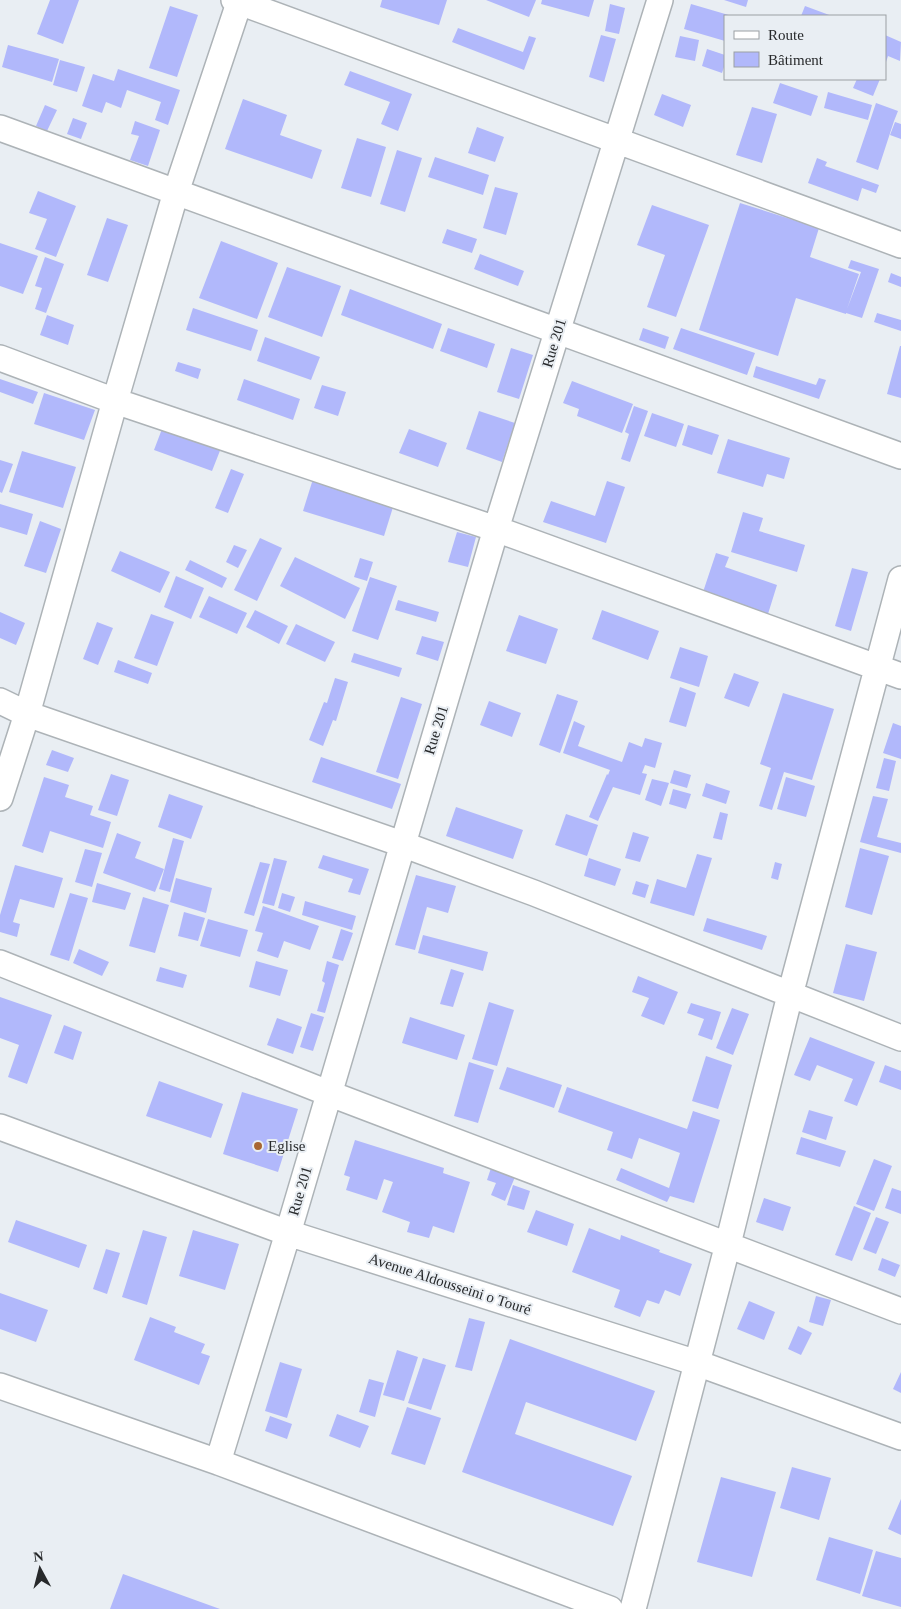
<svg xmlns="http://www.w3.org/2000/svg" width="901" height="1609" font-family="'Times New Roman',serif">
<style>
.building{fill:#b1b8fb}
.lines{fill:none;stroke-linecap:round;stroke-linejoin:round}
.minor-casing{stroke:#adb3b7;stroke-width:28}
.minor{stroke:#fff;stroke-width:25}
.poi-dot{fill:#a86632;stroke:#e9eef3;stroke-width:2}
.labels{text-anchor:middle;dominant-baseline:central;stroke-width:4;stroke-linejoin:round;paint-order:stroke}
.street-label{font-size:15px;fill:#27292b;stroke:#e9eef3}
.poi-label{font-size:15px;fill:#27292b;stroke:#e9eef3;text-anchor:start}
</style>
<rect width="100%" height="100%" fill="#e9eef3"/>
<path class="building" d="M50 0H79L63 44 37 34Z
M382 0H447L439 25 380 7Z
M486 0H536L529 17Z
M542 0H594L589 17 541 4Z
M724 0H748L746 7Z
M610 4 625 8 619 34 605 31Z
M691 4 732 16H725V41L684 29Z
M170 6 198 15 177 77 149 68Z
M805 6 832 16H801Z
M458 28 523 52 529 36 536 38 524 70 452 42Z
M601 35 616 39 604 82 589 77Z
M885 35 901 42 900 61 888 56 885 65Z
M680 36 699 40 695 61 675 57Z
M8 45 59 59 52 82 2 67Z
M707 49 725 55V64L722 73 702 66Z
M60 60 85 67 77 92 53 85Z
M118 69 180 90 168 125 155 120 161 102 127 90 121 108 106 102 102 113 82 106 93 74 114 81Z
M350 71 412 94 398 131 381 124 390 102 344 85Z
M857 79H880L873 96 853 88Z
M780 83 818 96 811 116 773 103Z
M828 92 872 105 868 120 824 108Z
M662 94 691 105 683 127 654 115Z
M243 99 287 115 280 135 322 150 312 179 225 149Z
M876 103 898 111 894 121 893 120 894 121 878 170 856 162Z
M45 105 57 110 47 131 36 126Z
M752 107 777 114 762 163 736 155Z
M73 118 87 123 81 139 67 134Z
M135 121 160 130 148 166 130 160 139 136 131 134Z
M895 122 901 124V139L890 135Z
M477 127 504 137 495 162 468 153Z
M357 138 386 147 371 197 341 188Z
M397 150 422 158 405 212 380 204Z
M435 157 489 175 483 195 428 177Z
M817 158 827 162 825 166 879 185 876 193 862 188 858 201 808 183Z
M495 187 518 193 506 235 483 228Z
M38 191 76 206 56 257 35 249 47 219 29 213Z
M740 203 819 228 810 257 859 274 847 309 861 272 848 268 851 260 879 269 862 318 846 313V314L796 298 778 356 699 330Z
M652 205 709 225 676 317 647 307 665 255 637 245Z
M107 218 128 225 108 282 87 275Z
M447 229 477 239 472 253 442 243Z
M221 241 278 263 257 319 199 298Z
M0 243 38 256 23 294 0 286Z
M480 254 524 271 518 286 474 269Z
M45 257 64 264 46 313 35 309 42 288 35 286Z
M287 267 341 286 322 337 268 317Z
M891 273 901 277V287L888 282Z
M350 289 442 324 433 349 341 315Z
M193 308 258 330 251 351 186 330Z
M877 313 901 320V331L874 322Z
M47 315 74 325 68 345 40 335Z
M448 328 495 344 487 368 440 351Z
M643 328 669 337 665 349 639 340Z
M681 328 755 353 747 375 673 349Z
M265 337 320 357 311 380 257 361Z
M900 346H901V398L887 394Z
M511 348 533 355 519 399 497 392Z
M178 362 201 369 198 379 175 371Z
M756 366 816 385 819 378 826 380 819 399 753 377Z
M0 379 38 392 33 404 0 392Z
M244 379 300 399 293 420 237 400Z
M572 381 633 404 622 433 577 416 579 409 563 403Z
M322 385 346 392 338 416 314 408Z
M44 393 95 410 84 440 34 424Z
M634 406 648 411 630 462 621 459 629 434 625 432Z
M479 411 515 423 502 462 466 449Z
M652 413 684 424 676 447 644 436Z
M165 421 223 443 212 471 154 450Z
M688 425 719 435 712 455 682 445Z
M409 429 447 443 438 467 399 453Z
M728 439 790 458 784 479 767 474 763 487 717 473Z
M22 451 76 467 63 508 9 492Z
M0 460 13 464 2 493 0 492Z
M231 469 244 474 228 513 215 508Z
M313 479 394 504 384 536 303 511Z
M607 481 625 487 606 543 543 522 551 501 595 516Z
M0 504 33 514 27 535 0 527Z
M743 512 763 518 759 531 805 545 797 572 731 552Z
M40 521 61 529 46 573 24 566Z
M457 532 476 537 468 567 448 562Z
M260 538 282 548 257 601 234 590Z
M234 545 247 550 238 568 226 562Z
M120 551 170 572 160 593 111 571Z
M716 553 729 557 725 567 777 585 768 614 703 592Z
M295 557 360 588 345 619 280 586Z
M360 558 373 562 367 581 354 577Z
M190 560 227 578 222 588 185 570Z
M852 568 868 572 851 631 835 626Z
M176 576 204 588 191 619 164 607Z
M370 577 397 586 378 640 352 631Z
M209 596 247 613 237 634 199 617Z
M398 600 439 612 436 622 395 610Z
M255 610 288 626 279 644 246 627Z
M602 610 659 631 648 660 592 639Z
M0 612 25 623 16 645 0 638Z
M151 614 174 622 157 666 134 658Z
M519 615 558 629 546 664 506 651Z
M97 622 113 628 98 665 83 659Z
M296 624 335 642 325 662 286 644Z
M422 636 444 642 438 661 416 654Z
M680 647 708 656 699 687 670 678Z
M354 653 402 668 399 677 351 662Z
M118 660 152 673 148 684 114 672Z
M734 673 759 682 749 707 724 698Z
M335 678 348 682 336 721 333 720 323 746 309 740 324 702 327 703Z
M680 687 696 693 686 727 669 722Z
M783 693 834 709 812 780 784 772 772 810 759 806 771 768 760 764Z
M557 694 578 701 560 753 539 745Z
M401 697 422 704 398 779 376 772Z
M489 701 521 713 512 737 480 725Z
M574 721 585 726 578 746 622 762 629 742 642 747 645 738 662 743 655 768 645 765 642 773 647 774 640 795 613 787 598 821 589 817 607 774 608 775 610 770 563 753Z
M893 723 901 726V759L883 753Z
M52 750 74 758 68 772 46 765Z
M321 757 401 784 392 809 312 782Z
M884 758 896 761 889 791 876 788Z
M674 770 691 775 687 788 670 783Z
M111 774 129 780 117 816 98 810Z
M44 777 69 785 65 797 93 806 90 815 111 822 103 848 50 831 43 853 22 846Z
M786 777 815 786 806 817 777 809Z
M652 779 669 783 661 806 645 800Z
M706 783 730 791 726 804 702 796Z
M673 789 691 794 686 809 669 804Z
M169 794 203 806 191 839 158 827Z
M873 796 888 799 877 837 901 843V853L860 842Z
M456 807 523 830 513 859 446 836Z
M720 812 728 814 722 840 713 838Z
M566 814 598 825 587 856 555 845Z
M633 832 649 837 640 862 625 858Z
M117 833 141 842 135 858 164 869 155 892 103 873Z
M173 838 184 841 170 892 159 889Z
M860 848 889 856 872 915 845 907Z
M85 849 102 853 92 887 75 882Z
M697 854 712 858 694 916 650 903 657 879 686 888Z
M323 855 369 869 360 895 348 892 353 879 318 868Z
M274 858 287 861 274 906 262 903Z
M589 858 621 869 615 886 584 876Z
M260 862 270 864 254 916 244 913Z
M775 862 782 864 778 880 771 878Z
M15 865 63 878 54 908 20 899 13 922 20 924 17 937 0 932V915Z
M416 875 456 886 448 913 427 907 415 950 395 945Z
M176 878 212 888 206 913 170 902Z
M636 881 649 885 645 898 632 894Z
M97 883 131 893 125 910 92 902Z
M70 893 88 898 69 961 50 955Z
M282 893 295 897 290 912 278 908Z
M143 897 169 905 155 953 129 946Z
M305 901 356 916 352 930 302 915Z
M263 906 319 926 310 950 284 941 278 958 257 951 263 933 255 931Z
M184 912 205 918 198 941 178 936Z
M707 918 767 936 762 950 703 931Z
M208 919 248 930 240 957 200 946Z
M341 929 353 933 343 961 332 958Z
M423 935 488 952 483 971 418 953Z
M846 944 877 952 864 1001 833 993Z
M79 949 109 962 102 976 73 963Z
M256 961 288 970 280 996 249 987Z
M327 961 339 965 325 1013 317 1011 325 983 322 981Z
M160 967 187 975 183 988 156 981Z
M451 969 464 973 453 1007 440 1004Z
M638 976 678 992 664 1025 641 1016 649 998 632 992Z
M0 997 52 1015 27 1084 8 1077 19 1045 0 1038Z
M489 1002 514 1010 497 1066 472 1059Z
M691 1003 721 1012 712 1040 698 1035 704 1019 687 1013Z
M732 1008 749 1014 733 1055 716 1048Z
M311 1013 324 1017 313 1051 300 1047Z
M410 1017 465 1035 457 1060 402 1043Z
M277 1018 302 1027 293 1054 267 1045Z
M64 1025 82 1032 73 1060 54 1053Z
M810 1037 875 1062 857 1106 844 1101 853 1079 817 1065 810 1081 794 1075Z
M706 1056 732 1065 718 1109 692 1101Z
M469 1062 494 1070 478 1123 454 1116Z
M885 1065 901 1071V1090L879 1082Z
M507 1067 562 1085 554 1108 499 1089Z
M159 1081 223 1104 211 1138 146 1116Z
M567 1087 687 1129 693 1111 720 1120 694 1203 670 1196 667 1202 616 1180 621 1168 669 1188 680 1153 639 1138 632 1159 607 1150 613 1132 558 1112Z
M242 1092 298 1109 278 1172 223 1154Z
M809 1110 833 1117 826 1140 802 1132Z
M801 1137 846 1151 840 1167 796 1154Z
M355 1140 444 1168 443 1173 470 1182 454 1233 433 1226 429 1238 407 1232 410 1222 382 1212 393 1182 384 1179 377 1200 346 1190 350 1177 344 1175Z
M874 1159 892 1166 874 1211 856 1204Z
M491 1168 515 1177 505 1201 491 1195 496 1183 487 1180Z
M513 1185 530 1191 524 1210 507 1205Z
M892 1188 901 1191V1214L885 1208Z
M764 1198 791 1207 783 1231 756 1222Z
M854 1206 871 1213 852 1261 835 1255Z
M536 1210 574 1224 567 1246 527 1232Z
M876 1217 889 1222 876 1254 863 1249Z
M16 1220 87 1245 79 1268 8 1242Z
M589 1228 620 1240 621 1235 660 1250 659 1252 692 1264 680 1296 665 1290 659 1304 647 1300 640 1317 614 1307 620 1290 572 1272Z
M143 1230 167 1237 147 1305 122 1297Z
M193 1230 239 1244 225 1290 179 1276Z
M106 1249 120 1253 107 1294 93 1289Z
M882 1258 900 1265 895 1277 878 1270Z
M0 1293 48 1310 36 1342 0 1329Z
M816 1296 831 1300 823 1326 809 1322Z
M749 1301 775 1312 764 1340 737 1329Z
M150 1317 176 1327 174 1332 205 1344 201 1353 210 1356 199 1385 134 1360Z
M469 1318 485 1322 472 1371 455 1367Z
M798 1326 812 1333 801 1355 788 1349Z
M510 1339 655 1391 636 1441 526 1402 515 1434 632 1476 613 1526 462 1472Z
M397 1350 418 1357 404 1401 383 1395Z
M423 1358 446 1365 431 1410 408 1403Z
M280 1362 302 1369 287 1418 265 1411Z
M901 1372V1393L893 1389Z
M369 1379 384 1383 375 1417 359 1412Z
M407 1407 441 1418 425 1465 391 1454Z
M337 1414 369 1426 360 1448 329 1436Z
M270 1416 292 1424 287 1439 265 1431Z
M792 1467 831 1478 819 1520 780 1508Z
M721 1477 776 1492 752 1577 697 1562Z
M901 1499V1535L888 1529Z
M829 1537 873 1550 860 1594 816 1580Z
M876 1551 901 1558V1607L862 1596Z
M123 1574 220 1609H110Z"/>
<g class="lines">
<defs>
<path id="minor" d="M234 0 901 245
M0 128 901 456
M0 358 115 401 496 529 901 676
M0 701 27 714 402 844 534 893 901 1038
M0 798 27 714 115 401 176 192 240 0
M0 963 328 1093 901 1311
M0 1127 288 1233 697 1363 901 1437
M0 1386 218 1462 610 1609
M218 1462 288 1233 496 529 660 0
M633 1609 728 1244 790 995 901 579"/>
</defs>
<use href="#minor" class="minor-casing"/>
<use href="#minor" class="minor"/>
</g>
<circle class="poi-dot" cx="258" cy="1146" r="5"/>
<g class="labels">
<g class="street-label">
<text transform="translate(554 343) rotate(-73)">Rue 201</text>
<text transform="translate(436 730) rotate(-73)">Rue 201</text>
<text transform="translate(300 1191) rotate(-74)">Rue 201</text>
<text transform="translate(450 1284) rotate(18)">Avenue Aldousseini o Touré</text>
</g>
<g class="poi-label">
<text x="268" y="1146">Eglise</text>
</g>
</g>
<rect x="724" y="15" width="162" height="65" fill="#e9eef3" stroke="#9b9fa3"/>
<rect x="734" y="31" width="25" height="8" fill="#ffffff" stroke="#9b9fa3"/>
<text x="768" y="40" font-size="15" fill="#27292b">Route</text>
<rect x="734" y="52" width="25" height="15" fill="#b1b8fb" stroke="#9b9fa3"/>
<text x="768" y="65" font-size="15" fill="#27292b">Bâtiment</text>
<g transform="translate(40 1569) rotate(353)" stroke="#e9eef3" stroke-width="4" paint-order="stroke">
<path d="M0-4L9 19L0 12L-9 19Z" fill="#27292b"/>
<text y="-8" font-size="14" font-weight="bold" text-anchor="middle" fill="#27292b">N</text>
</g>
</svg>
